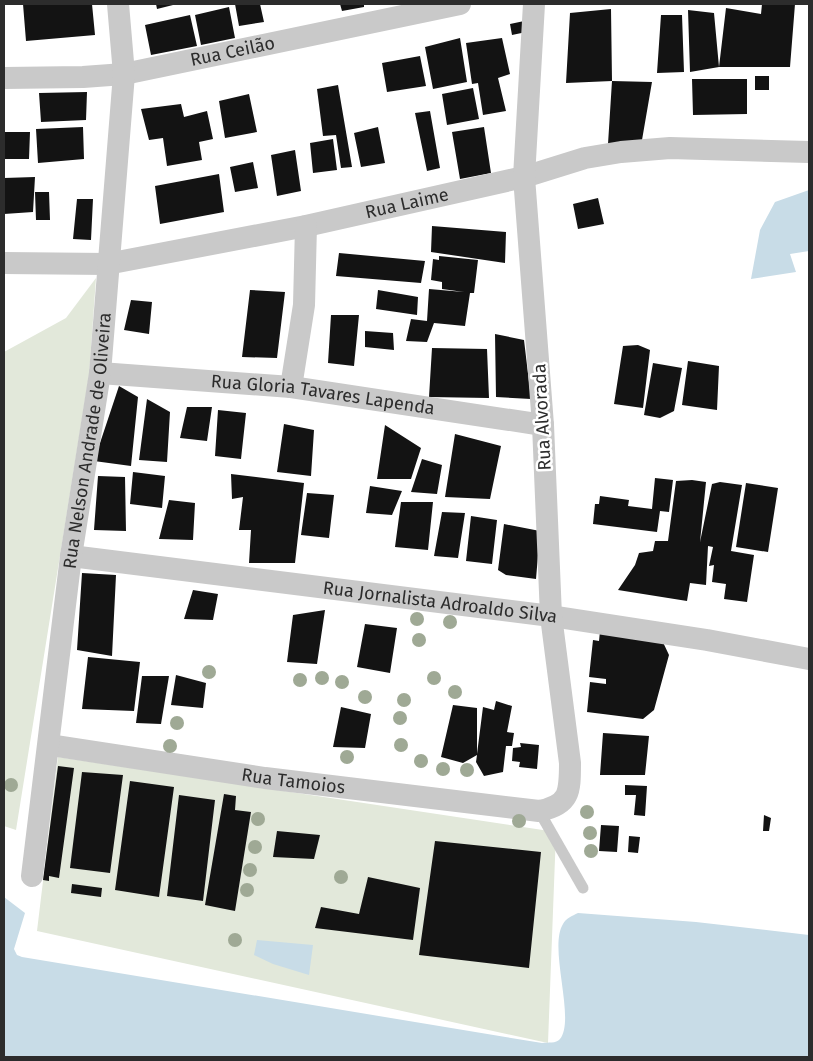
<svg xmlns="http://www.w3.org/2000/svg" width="813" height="1061" font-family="'Fira Sans',sans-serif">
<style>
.green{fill:#e2e8da}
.water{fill:#c8dce7}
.building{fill:#131313}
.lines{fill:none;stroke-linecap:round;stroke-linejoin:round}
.service{stroke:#c9c9c9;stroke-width:11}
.minor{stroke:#c9c9c9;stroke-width:22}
.tree{fill:#9fa995}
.labels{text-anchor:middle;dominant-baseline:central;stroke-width:5;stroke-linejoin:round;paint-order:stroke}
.street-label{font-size:18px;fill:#2c2c2c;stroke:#fff}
</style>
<rect width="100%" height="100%" fill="#fff"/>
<path class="green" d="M96 278 89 375 16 830 4 826V352L66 318Z
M58 757 556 832 548 1043 37 931Z"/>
<path class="water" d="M809 190V251L790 254 796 272 751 279 760 230 775 202Z
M4 897 25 913 14 949 17 955 22 957 542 1043C548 1042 556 1044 560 1039 576 1019 548 948 563 924 566 918 572 916 578 913L696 922 809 935V1057H4Z
M257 940 313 945 309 975 273 964 254 955Z"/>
<path class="building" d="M23 4H92L95 35 26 41Z
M156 4H177L157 9Z
M235 4H260L264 22 239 26Z
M340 4H364V7L342 11Z
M762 4H795L790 67H719L690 72 688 10 714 13 719 67 726 8 761 14Z
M229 7 235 38 201 45 195 15Z
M611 9 612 81 566 83 570 13Z
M190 15 197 46 151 55 145 25Z
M661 15H682L684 72 657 73Z
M529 20 531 31 512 35 510 24Z
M460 38 467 82 433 89 425 47Z
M502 38 510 74 498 78 506 111 483 115 478 83 472 84 466 43Z
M420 56 426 86 387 92 382 63Z
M755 76H769V90H755Z
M692 79H747V114L693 115Z
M612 81 652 82 642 140 608 144Z
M338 85 352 167 341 168 336 135 323 136 317 89Z
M473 88 479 119 447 125 442 94Z
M87 92 86 120 41 122 39 93Z
M249 94 257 132 225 138 219 101Z
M181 104 184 117 207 111 213 139 199 142 202 160 167 166 163 138 149 140 141 109Z
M430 111 440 168 427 171 415 113Z
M83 127 84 159 38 163 36 129Z
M378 127 385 163 361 167 354 133Z
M484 127 491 173 460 179 452 132Z
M4 132H30L29 159H4Z
M333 139 337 170 313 173 310 143Z
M295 150 301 191 277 196 271 155Z
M253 162 258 188 235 192 230 167Z
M219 174 224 212 160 224 155 186Z
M35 177 33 212 4 214V178Z
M35 192H49L50 220H36Z
M598 198 604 224 578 229 573 204Z
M77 199H93L91 240 73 239Z
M432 226 506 232 505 263 431 252Z
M339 253 425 261 421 283 336 276Z
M439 256 478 260 474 293H470L465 326 434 323 427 342 406 341 411 319 427 321 429 289 464 292 442 289V282L431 280 433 259 439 260Z
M250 290 285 292 277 358 242 357Z
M378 290 418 297 417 315 376 309Z
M131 300 152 302 149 334 124 330Z
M331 315H359L354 366 328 363Z
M365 331 393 333 394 350 365 347Z
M495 334 524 340 531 399 496 397Z
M638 345 650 350 643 408 614 404 623 346Z
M432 348 487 349 489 398 429 397Z
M688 361 719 366 717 410 682 405Z
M653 363 682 368 674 411 660 418 644 415Z
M119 386 138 397 131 466 94 461Z
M147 399 170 412 167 462 139 460Z
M187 407H212L207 441 180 438Z
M218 410 246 413 241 459 215 456Z
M284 424 314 430 311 476 277 472Z
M385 425 421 448 411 479H377Z
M455 434 501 446 490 499 445 497Z
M422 459 442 465 437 494 411 492Z
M133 472 165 476 162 508 130 504Z
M231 474 304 483 295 563H249L251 530H239L243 497 232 499Z
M98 476 125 477 126 531 94 530Z
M655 478 673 480 669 512 660 511 657 532 593 524 595 504H599L600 496 629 500 628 506 652 509Z
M692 480 706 482 700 542 712 484 720 482 742 485 731 551 754 555 747 602 724 599 726 584 712 582 714 565 709 566 713 547 708 546 706 585 690 583 687 601 618 590 635 565 639 553 653 551 655 541H668L676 481Z
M746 483 778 488 768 552 736 547Z
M370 486 402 491 392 515 366 513Z
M307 493 334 495 329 538 301 535Z
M169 500 195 503 193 540 159 539Z
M401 502H433L428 550 395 547Z
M442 512 465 513 458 558 434 556Z
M471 516 497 520 492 564 466 561Z
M504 524 540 531 536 579 506 575 498 570Z
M82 573 116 575 112 656 77 650Z
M193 590 218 594 213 620 184 619Z
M325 610 317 664 287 662 293 615Z
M365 624 397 628 390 673 357 667Z
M600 631 661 638 669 655 654 710 643 719 587 712 590 682 606 684V679L589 677 593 640 599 641Z
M88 657 140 662 134 711 82 709Z
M176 675 206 683 203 708 171 705Z
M142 676H169L161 724 136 723Z
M496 701 512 706 507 732 514 733 512 746H506L503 772 484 776 476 762 477 755 463 763 441 757 453 705 477 708V754L483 707 494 710Z
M341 707 371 714 365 748 333 747Z
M603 733 649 736 645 775H600Z
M520 743 539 745 537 769 519 767 520 762 512 761 513 748 521 747Z
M58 766 74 768 59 878 49 876V881L43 880Z
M82 772 123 775 110 873 70 868Z
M130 781 174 787 159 897 115 890Z
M625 785 647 786 645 816 634 815 636 795H625Z
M224 794 236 796 235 810 251 812 235 911 205 905Z
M179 795 215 800 203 901 167 896Z
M764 815 771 818 769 831H763Z
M601 825 619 826 617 852 599 851Z
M277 831 320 835 314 859 273 857Z
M629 836 640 837 638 853 628 852Z
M435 841 541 852 529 968 419 955Z
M368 877 420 888 413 940 315 928 321 907 359 914Z
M72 884 102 888 101 897 71 893Z"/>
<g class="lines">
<path class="service" d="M539 811 583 888"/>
<g class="minor">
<path id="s1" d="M4 78 83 77 124 74 460 4"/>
<path id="s2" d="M4 263 107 264 306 226 524 177 585 158 621 152 670 148 809 152"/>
<path id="s3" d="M100 373 291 387 543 425"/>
<path d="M291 387 304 305 306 226"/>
<path id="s4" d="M71 556 551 616 707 640 809 659"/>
<path id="s5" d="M50 745 265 778 539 811C570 805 570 792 570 763L551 616 543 425 524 177 534 4"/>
<path id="s6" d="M32 876 71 556 100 373 124 74 118 4"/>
</g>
</g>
<g class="tree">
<circle cx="417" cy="619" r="7"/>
<circle cx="450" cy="622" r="7"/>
<circle cx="419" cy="640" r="7"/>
<circle cx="209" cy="672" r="7"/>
<circle cx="322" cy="678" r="7"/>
<circle cx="434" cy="678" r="7"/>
<circle cx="300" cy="680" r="7"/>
<circle cx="342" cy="682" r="7"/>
<circle cx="455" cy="692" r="7"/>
<circle cx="365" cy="697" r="7"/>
<circle cx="404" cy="700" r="7"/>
<circle cx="400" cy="718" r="7"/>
<circle cx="177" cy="723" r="7"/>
<circle cx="401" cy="745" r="7"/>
<circle cx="170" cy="746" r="7"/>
<circle cx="347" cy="757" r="7"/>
<circle cx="421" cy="761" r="7"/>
<circle cx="443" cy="769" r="7"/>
<circle cx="467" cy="770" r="7"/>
<circle cx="11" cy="785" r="7"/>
<circle cx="587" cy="812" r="7"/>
<circle cx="258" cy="819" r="7"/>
<circle cx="519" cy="821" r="7"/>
<circle cx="590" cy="833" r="7"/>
<circle cx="255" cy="847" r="7"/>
<circle cx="591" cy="851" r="7"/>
<circle cx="250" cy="870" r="7"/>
<circle cx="341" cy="877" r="7"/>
<circle cx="247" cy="890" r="7"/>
<circle cx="235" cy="940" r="7"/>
</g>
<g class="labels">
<g class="street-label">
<text stroke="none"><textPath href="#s1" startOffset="231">Rua Ceilão</textPath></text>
<text stroke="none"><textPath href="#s2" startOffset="409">Rua Laime</textPath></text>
<text stroke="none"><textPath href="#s3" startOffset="224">Rua Gloria Tavares Lapenda</textPath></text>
<text transform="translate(542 417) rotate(-93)">Rua Alvorada</text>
<text stroke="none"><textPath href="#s6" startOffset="439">Rua Nelson Andrade de Oliveira</textPath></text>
<text stroke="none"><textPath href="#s4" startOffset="372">Rua Jornalista Adroaldo Silva</textPath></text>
<text stroke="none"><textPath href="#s5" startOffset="246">Rua Tamoios</textPath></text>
</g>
</g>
<rect width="813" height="1061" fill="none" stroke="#2c2c2c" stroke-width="10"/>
</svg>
